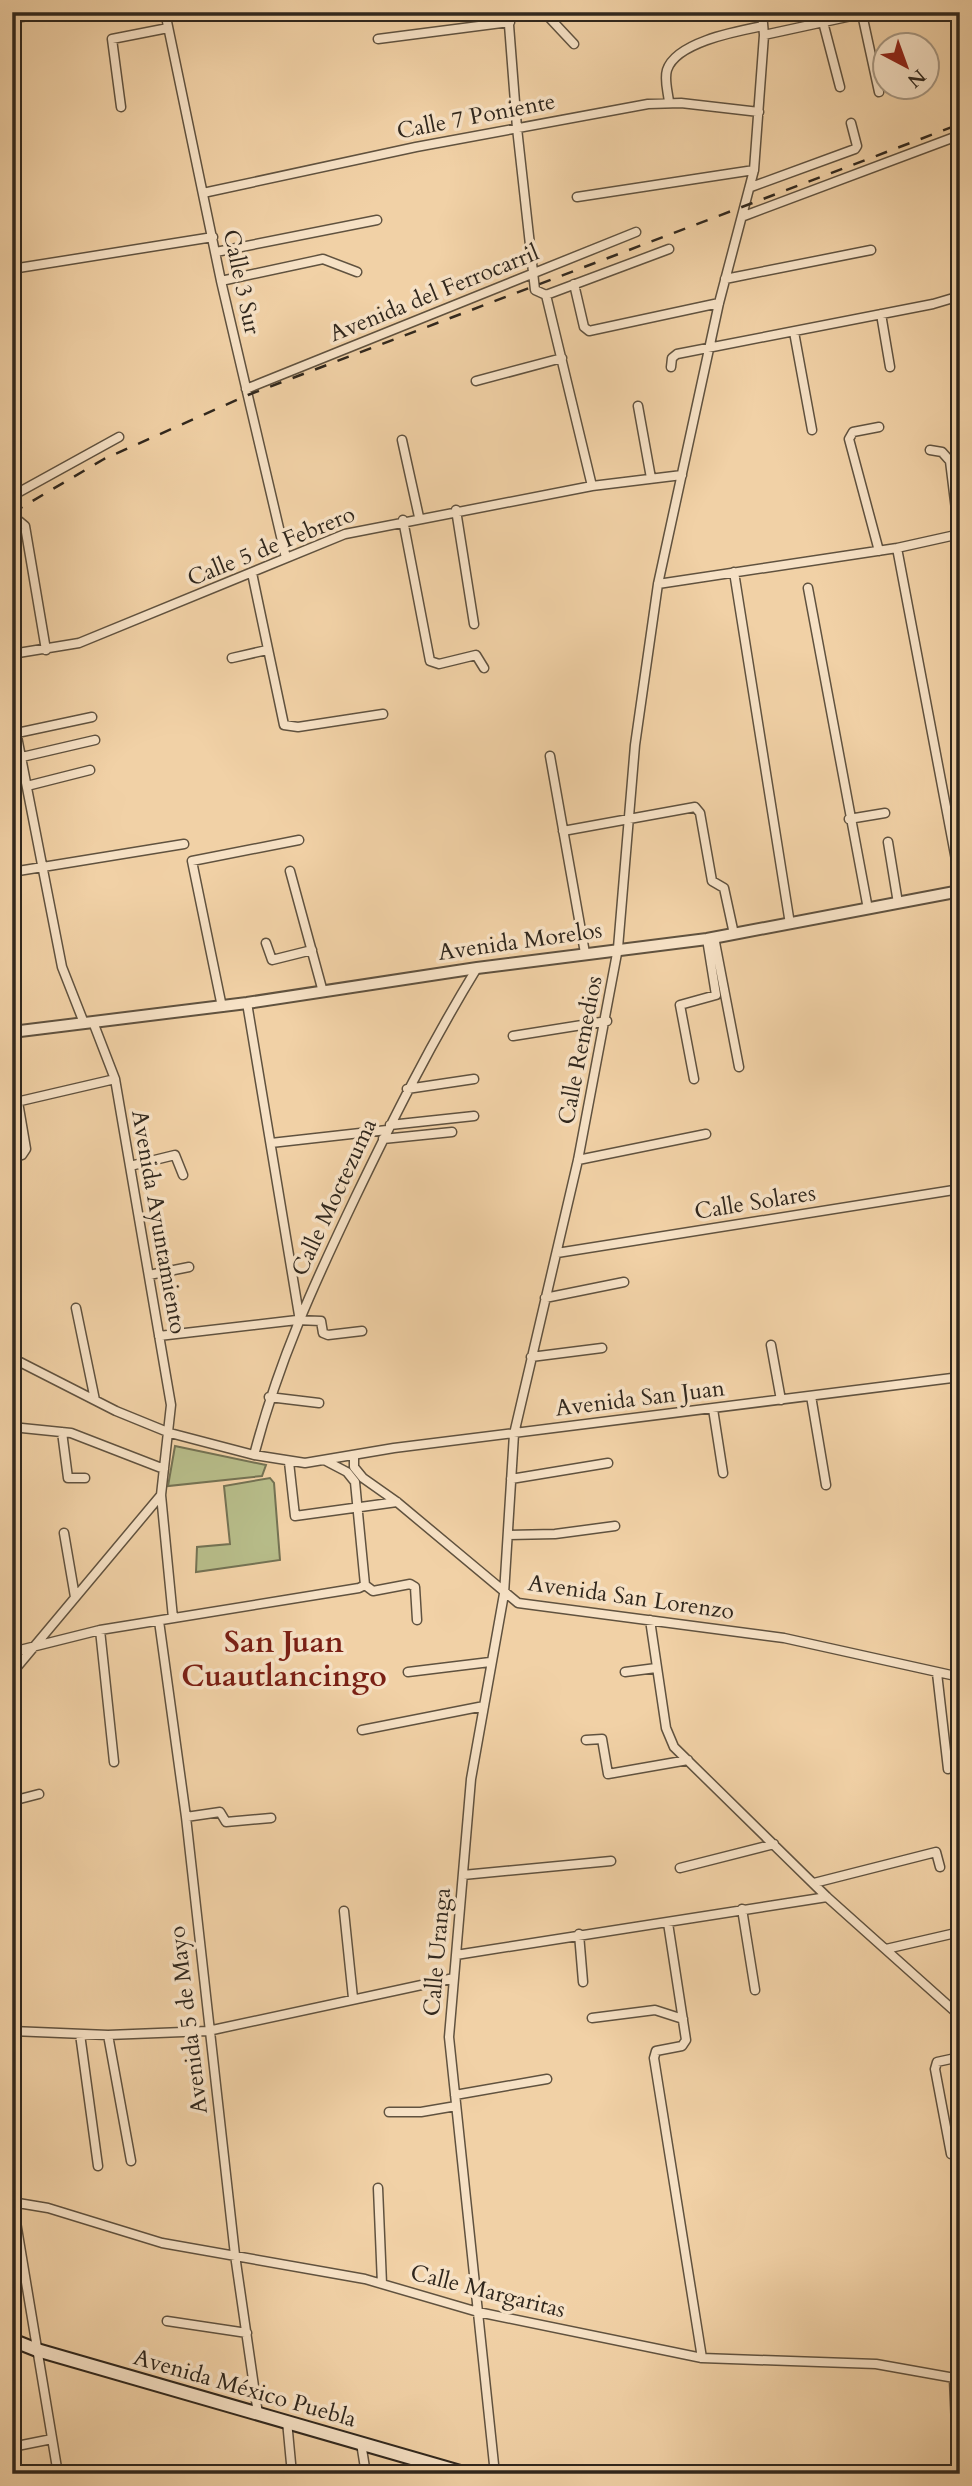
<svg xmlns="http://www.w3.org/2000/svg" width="972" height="2486" font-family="Cardo,serif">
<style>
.green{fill:#b7bc89;stroke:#747253;stroke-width:2}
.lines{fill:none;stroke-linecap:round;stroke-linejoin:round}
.minor-casing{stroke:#60523f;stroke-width:11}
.tertiary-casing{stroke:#60523f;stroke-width:14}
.secondary-casing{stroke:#30271d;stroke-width:16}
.minor{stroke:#f6e1c5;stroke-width:8}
.tertiary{stroke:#f6e1c5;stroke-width:10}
.secondary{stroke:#f6e1c5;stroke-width:12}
.rail{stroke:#30271d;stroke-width:2.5;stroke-dasharray:12 12;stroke-linecap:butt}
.labels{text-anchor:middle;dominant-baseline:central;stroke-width:7;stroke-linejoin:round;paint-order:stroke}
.street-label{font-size:23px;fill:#30271d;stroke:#f6e1c5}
.district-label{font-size:30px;font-weight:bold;fill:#7a1f14;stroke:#f6e1c5}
</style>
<rect width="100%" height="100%" fill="#f1d1a6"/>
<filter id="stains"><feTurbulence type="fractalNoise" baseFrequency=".00286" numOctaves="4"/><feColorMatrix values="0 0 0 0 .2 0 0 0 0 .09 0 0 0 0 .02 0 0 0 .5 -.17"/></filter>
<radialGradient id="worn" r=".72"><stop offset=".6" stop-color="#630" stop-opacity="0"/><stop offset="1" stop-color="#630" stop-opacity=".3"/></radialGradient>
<path class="green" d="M175 1446 266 1465 262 1476 168 1486Z
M270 1478 274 1483 280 1560 196 1572 197 1547 230 1544 224 1486Z"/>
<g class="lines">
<defs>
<path id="minor" d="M165 12 221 281 286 558
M508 12 517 128 535 290 546 295 592 486
M544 12 574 44
M862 14 879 92
M12 18 64 12
M823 22 840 87
M764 35 870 12
M378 39 510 22
M669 102C668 92 664 80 667 70 676 42 738 31 763 26
M121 107 112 39 168 28
M751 187 855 149 857 146 851 123
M203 193 416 147 648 104 681 103 759 112
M577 197 754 170
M744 216 960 135
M216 252 377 220
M12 269 213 237
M725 279 871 250
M221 281 323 259 357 272
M574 284 584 327 589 331 719 303
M546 295 669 249
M881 314 890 367
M794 332 812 430
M671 367 672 358 677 354 933 304 960 296
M476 381 562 358
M246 389 636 232
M638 406 651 478
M402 440 419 517
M930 450 942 452 950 461 959 534
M12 496 119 437
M456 510 474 624
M403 520 430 661 439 664 476 655 484 668
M12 523 19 521 25 526 46 650
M897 548 960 881
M879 551 849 439 853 432 879 427
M734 572 790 924
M252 573 284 725 298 727 383 714
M658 584 897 548 960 534
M808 588 868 909
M12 654 79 643 345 534 592 486 682 475
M232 658 267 650
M12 711 62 967 84 1023
M17 733 92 717
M550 756 585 953
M22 757 95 740
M27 786 90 770
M849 819 885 813
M563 831 695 807 700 813 712 881 724 888 734 934
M888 842 898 903
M290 871 323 992
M12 872 184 844
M714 937 739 1067
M266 943 272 960 312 950
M247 1003 299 1315
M222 1007 192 861 299 840
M93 1022 115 1079 171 1405 161 1495 173 1618
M513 1036 607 1021
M694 1079 680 1005 716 995 707 939
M407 1089 474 1079
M12 1103 115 1079
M390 1125 474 1116
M383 1139 452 1132
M271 1143 387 1130
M12 1158 22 1155 26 1149 18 1102
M578 1160 706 1134
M130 1166 175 1155 183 1175
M557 1253 960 1189
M149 1275 189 1267
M545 1298 624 1282
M76 1308 95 1400
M159 1336 297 1320 321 1321 323 1333 328 1335 362 1331
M771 1345 781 1400
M531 1357 602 1348
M12 1358 116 1411 170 1433 254 1455 305 1463 394 1448 960 1377
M811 1396 826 1485
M269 1397 319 1403
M713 1409 723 1473
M12 1427 71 1433 164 1469
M62 1432 68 1478H85
M254 1455C279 1360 313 1286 355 1198 394 1117 430 1045 477 968
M354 1455V1467L363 1478 397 1502 518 1603 784 1638 960 1677
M326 1461 347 1472 355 1482 365 1585
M289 1462 295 1516 397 1502
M511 1479 608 1463
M12 1513V1515
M64 1533 75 1597
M508 1535 555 1534 615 1526
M365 1585 373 1591 410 1584 415 1587 417 1620
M650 1620 666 1728 674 1747 827 1897 960 2016
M159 1621 186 1817 235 2255 258 2414
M100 1630 114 1762
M12 1652 100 1630 359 1588 365 1585
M408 1672 490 1662
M625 1672 656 1668
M12 1673 161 1495
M937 1673 948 1769
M362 1730 484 1706
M586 1740 602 1739 608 1774 688 1760
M12 1801 39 1794
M186 1817 220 1812 226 1822 271 1818
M680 1868 774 1844
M463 1875 611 1861
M814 1883 936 1852 940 1867
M742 1909 755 1990
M344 1911 353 1998
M668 1923 686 2040 682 2046 656 2051 654 2058 702 2358
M579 1934 583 1982
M886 1949 960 1932
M456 1955 827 1897
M592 2018 655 2010 683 2019
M12 2031 108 2035 208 2031 454 1978
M80 2034 98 2166
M108 2035 131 2161
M455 2095 547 2079
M389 2112H421L456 2106
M951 2154 935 2069 937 2062 960 2057
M378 2188 382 2284
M12 2198 58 2474
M12 2202 48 2208 162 2243 365 2279 478 2312 702 2358 876 2364 960 2379
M167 2321 247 2333
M954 2378 958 2474
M287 2421 292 2474
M361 2443 366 2474
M12 2447 52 2439
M495 2474 449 2037 471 1779 504 1594 514 1434 578 1160 618 948 635 745 658 584 719 303 754 170 764 35 762 12"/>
<path id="tertiary" d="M12 1032 247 1003 477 968 707 939 960 891"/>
<path id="secondary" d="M12 2340 37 2350 467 2474"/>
</defs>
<use href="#minor" class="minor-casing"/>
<use href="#tertiary" class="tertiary-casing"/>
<use href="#secondary" class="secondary-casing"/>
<use href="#minor" class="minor"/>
<use href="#tertiary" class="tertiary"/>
<use href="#secondary" class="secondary"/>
<path class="rail" d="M12 513 104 459 248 395 960 124"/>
</g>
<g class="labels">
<g class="street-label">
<text transform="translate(476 116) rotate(-11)">Calle 7 Poniente</text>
<text transform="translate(242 282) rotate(78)">Calle 3 Sur</text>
<text transform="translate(434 293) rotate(-22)">Avenida del Ferrocarril</text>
<text transform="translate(271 546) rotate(-22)">Calle 5 de Febrero</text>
<text transform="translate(520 941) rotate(-8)">Avenida Morelos</text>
<text transform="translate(580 1050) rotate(-79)">Calle Remedios</text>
<text transform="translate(334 1197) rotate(-65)">Calle Moctezuma</text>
<text transform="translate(755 1202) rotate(-9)">Calle Solares</text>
<text transform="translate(159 1222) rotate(80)">Avenida Ayuntamiento</text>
<text transform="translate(640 1398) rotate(-7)">Avenida San Juan</text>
<text transform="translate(631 1597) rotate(8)">Avenida San Lorenzo</text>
<text transform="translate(437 1952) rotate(-85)">Calle Uranga</text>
<text transform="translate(188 2020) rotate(-97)">Avenida 5 de Mayo</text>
<text transform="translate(488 2291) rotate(14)">Calle Margaritas</text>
<text transform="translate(245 2388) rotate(16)">Avenida México Puebla</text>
</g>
<g class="district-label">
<text x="284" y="1642">San Juan<tspan x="284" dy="34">Cuautlancingo</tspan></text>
</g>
</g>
<rect width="972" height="2486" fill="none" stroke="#f1d1a6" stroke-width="42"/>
<rect x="14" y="14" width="944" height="2458" fill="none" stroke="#30271d" stroke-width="3.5"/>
<rect x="21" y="21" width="930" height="2444" fill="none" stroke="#30271d" stroke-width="2"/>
<g transform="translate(906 66) rotate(139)"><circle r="33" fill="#f6e1c5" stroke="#a79782" stroke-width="2"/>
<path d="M0-5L12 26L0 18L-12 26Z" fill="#8f2418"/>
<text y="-10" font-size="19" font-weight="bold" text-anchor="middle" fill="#30271d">N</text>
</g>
<rect width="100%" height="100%" filter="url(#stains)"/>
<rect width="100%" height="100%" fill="url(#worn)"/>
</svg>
